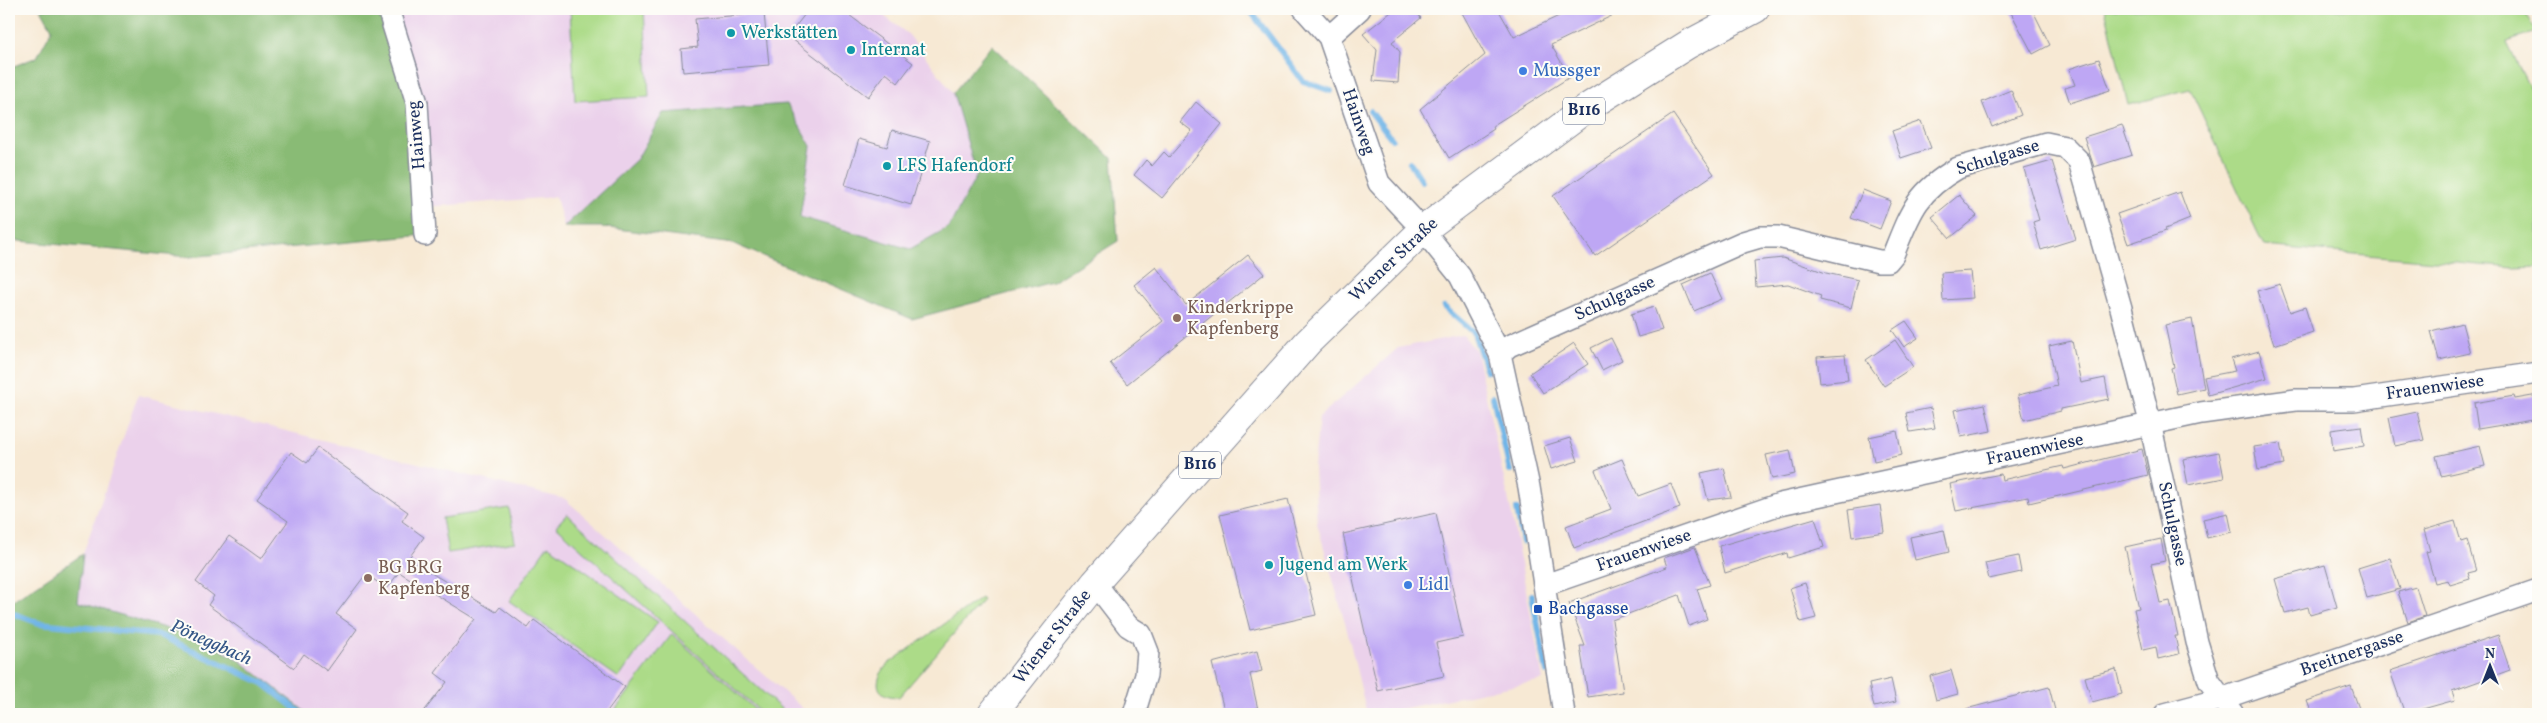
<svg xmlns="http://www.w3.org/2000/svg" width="2547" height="723" font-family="Vollkorn,serif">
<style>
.built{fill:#ebd1eb}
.green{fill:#acdb88;stroke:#648573}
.forest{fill:#89bb74;stroke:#527569}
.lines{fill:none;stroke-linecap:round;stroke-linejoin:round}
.stream{stroke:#71b5e7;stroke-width:6}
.building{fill:#bea7f4}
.minor-casing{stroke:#898c99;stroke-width:24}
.primary-casing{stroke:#898c99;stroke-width:30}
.minor{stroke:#fff;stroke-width:21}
.primary{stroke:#fff;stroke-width:28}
.culture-dot{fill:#0f9aa8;stroke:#fdfcf7;stroke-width:2}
.shop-dot{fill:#3f7fe0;stroke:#fdfcf7;stroke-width:2}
.education-dot{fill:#8d6e63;stroke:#fdfcf7;stroke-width:2}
.transit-dot{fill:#1a4fb4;stroke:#fdfcf7;stroke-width:2}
.labels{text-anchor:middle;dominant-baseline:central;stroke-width:4;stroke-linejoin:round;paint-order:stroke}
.shield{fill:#fdfcf7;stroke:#5f6c8c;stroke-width:1}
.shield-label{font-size:16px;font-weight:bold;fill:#1b2f5e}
.culture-label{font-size:18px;fill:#0d838f;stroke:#fdfcf7;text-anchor:start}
.shop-label{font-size:18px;fill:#366cbe;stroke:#fdfcf7;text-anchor:start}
.street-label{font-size:18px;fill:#1b2f5e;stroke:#fdfcf7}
.education-label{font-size:18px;fill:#785e54;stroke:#fdfcf7;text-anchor:start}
.transit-label{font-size:18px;fill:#164399;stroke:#fdfcf7;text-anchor:start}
.water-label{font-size:19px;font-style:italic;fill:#355787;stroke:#fdfcf7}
</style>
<rect width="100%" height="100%" fill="#fdfcf7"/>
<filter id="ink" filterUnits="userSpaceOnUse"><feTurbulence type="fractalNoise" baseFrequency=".02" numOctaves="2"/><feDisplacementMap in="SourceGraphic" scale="10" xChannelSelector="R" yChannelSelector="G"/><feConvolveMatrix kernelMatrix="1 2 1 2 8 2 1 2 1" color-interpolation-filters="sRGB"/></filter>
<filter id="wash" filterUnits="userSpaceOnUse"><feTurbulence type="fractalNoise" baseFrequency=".0096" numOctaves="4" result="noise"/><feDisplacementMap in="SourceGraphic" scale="20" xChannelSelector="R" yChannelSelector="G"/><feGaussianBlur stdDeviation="1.12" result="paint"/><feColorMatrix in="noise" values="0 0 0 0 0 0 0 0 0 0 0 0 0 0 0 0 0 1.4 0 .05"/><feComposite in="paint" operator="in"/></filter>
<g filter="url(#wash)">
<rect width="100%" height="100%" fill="#f7e9d4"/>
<path class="built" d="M388 9H875L909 35 953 93 977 175 950 227 910 249 800 217 811 146 787 104 663 113 637 159 564 227 556 197 423 207Z
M1463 335 1476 351 1511 511 1543 680 1376 714H1367L1347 630 1317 523 1314 467 1319 417 1398 348Z
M138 395 565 499 809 714H308L238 659 198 638 78 602 83 554Z"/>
<path class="green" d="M570 9H644L649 97 575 101Z
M2105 9H2522L2537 32 2507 42 2532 93 2538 92V118L2536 119 2538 135V267L2514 268 2264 246 2190 89 2128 105Z
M509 508 515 542 448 553 442 518Z
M567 514 787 714H763L556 526Z
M548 545 658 622 619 678 509 601Z
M981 598 983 600 899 697C874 697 873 680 888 664Z
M672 634 760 714H612Z"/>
<path class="forest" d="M41 9H388L417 103 425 235 189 257 9 240V68L37 57 52 29Z
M992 45 1112 158 1118 241 1052 282 912 319 734 244 601 227H564L637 159 663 113 787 104 811 146 800 217 910 249 949 227 977 175 953 93Z
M83 554 78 602 198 638 238 659 308 714H9V604Z"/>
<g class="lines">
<path class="stream" d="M1249 9 1303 81 1331 91
M1370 111 1392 139
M1410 162 1422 181
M1444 307 1474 333 1487 371
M1493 397 1510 471
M1517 509 1523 542
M1532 595 1547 672
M9 612 39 623 159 635 263 683 302 714"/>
</g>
<g id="blocks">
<path class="building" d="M809 9H841L913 63 898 83 886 73 868 97 788 36Z
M1395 9H1413L1421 18 1392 42 1400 52 1398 83 1373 81 1377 50 1363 34Z
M1460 9H1498L1514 37 1574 9H1626L1551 45 1570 77 1492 126 1494 129 1449 158 1420 109 1485 55Z
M2009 9H2032L2050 45 2033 54Z
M764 13 769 65 683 72 681 49 698 47 695 19Z
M2099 59 2110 90 2070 103 2065 88 2075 85 2069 69Z
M2011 90 2021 115 1992 127 1982 102Z
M1196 102 1222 124 1162 198 1134 175 1146 160 1152 166 1164 152 1169 157 1192 131 1180 122Z
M1673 114 1714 174 1595 256 1553 196Z
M1921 121 1931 148 1901 158 1892 131Z
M2122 125 2132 155 2094 167 2084 137Z
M892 130 930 141 911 205 845 185 859 139 887 147Z
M2052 161 2076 239 2041 250 2033 222 2039 220 2024 169Z
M1863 190 1891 201 1880 229 1851 218Z
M2180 192 2190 219 2165 229 2166 231 2128 244 2117 214Z
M1959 195 1977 216 1950 238 1932 217Z
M1248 255 1264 274 1127 384 1110 363 1163 321 1134 285 1156 267 1186 305Z
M1783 258 1826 273 1858 280 1851 308 1820 300 1821 296 1788 284 1756 287 1754 261Z
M1970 271 1973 298 1943 300 1941 273Z
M1710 273 1722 299 1694 311 1683 285Z
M2280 284 2290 312 2305 307 2313 332 2274 345 2257 291Z
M1654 307 1662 330 1638 337 1631 314Z
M2192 319 2204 388 2177 394 2171 368 2174 367 2165 325Z
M1906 321 1918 338 1904 347 1892 330Z
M2462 323 2470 353 2439 360 2431 331Z
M1611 338 1622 360 1602 370 1591 348Z
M1895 340 1913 367 1884 386 1866 360Z
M2072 341 2081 383 2105 378 2109 399 2061 409V411L2024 420 2018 395 2057 386 2049 346Z
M1574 343 1588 364 1543 393 1530 373Z
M2259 351 2267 378 2208 395 2204 377 2235 371 2231 359Z
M1845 355 1848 380 1820 383 1817 357Z
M2538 395V419L2478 429 2474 403 2514 396 2515 399Z
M1985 404 1991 431 1961 437 1955 410Z
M1931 408 1935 428 1910 432 1906 413Z
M2417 412 2424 440 2395 446 2389 418Z
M2361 426 2364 446 2333 451 2331 430Z
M1897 431 1902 455 1874 461 1869 437Z
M1570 438 1578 461 1551 469 1544 446Z
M2280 443 2284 465 2258 470 2254 447Z
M2480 446 2485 466 2441 476 2436 456Z
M318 448 408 512 402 521 424 537 408 559 496 612 500 607 528 628 534 620 625 687 605 714H422L447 682 435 673 476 619 399 572 387 589 366 574 336 614 357 629 327 671 304 654 294 668 208 605 214 596 196 582 229 536 261 559 288 521 257 499 291 452 307 463Z
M2142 449 2148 475 2029 503 2028 497 1956 511 1950 484 2001 474 2002 480 2063 466 2064 469Z
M1790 450 1795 474 1772 479 1766 455Z
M2219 452 2224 478 2188 485 2183 459Z
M1622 459 1638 496 1671 484 1680 508 1574 548 1566 526 1611 509 1595 470Z
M1724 468 1731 497 1708 500 1701 473Z
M1288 499 1316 615 1250 630 1220 515Z
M1880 505 1884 532 1852 537 1848 510Z
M1436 513 1463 637 1436 643 1444 676 1378 691 1343 534Z
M2228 513 2232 532 2207 538 2203 519Z
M1815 518 1824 547 1788 558 1787 553 1725 573 1719 546Z
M2455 521 2461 542 2467 540 2476 571 2468 573 2470 579 2450 585 2448 580 2435 583 2426 552 2430 551 2424 530Z
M1944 530 1949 552 1915 560 1910 537Z
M2161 539 2165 561 2151 564 2160 603 2170 601 2178 636H2175L2179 654 2158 659 2156 647 2143 650 2134 609 2139 608 2125 547Z
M1695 547 1710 585 1697 589 1707 619 1689 626 1679 595 1612 620 1623 692 1588 697 1580 646H1585L1569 603 1667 567 1664 558Z
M2018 556 2021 572 1989 579 1985 563Z
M2390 558 2400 589 2367 598 2358 568Z
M2325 565 2337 607 2310 615 2308 607 2285 613 2275 579Z
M1805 583 1816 618 1800 622 1790 588Z
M2416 587 2425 616 2408 622 2398 592Z
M2498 635 2510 670 2452 691 2455 700 2405 714 2390 671Z
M1257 651 1262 671 1250 674 1259 714H1225L1212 663Z
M2116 669 2122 694 2092 702 2085 677Z
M1951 670 1958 694 1936 700 1930 676Z
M1891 679 1896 702 1874 707 1869 684Z
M2351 686 2361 714H2312L2307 701Z
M2049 687 2056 714H1967L1966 709Z"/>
</g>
</g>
<g filter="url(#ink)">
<use href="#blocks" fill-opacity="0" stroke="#898c99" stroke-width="1"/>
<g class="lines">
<defs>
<path id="minor" d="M388 9 417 103 425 235
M1304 9 1329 37 1379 183 1423 230 1460 276 1500 354 1529 487 1564 714
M1329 37 1360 9
M1500 354 1509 346 1743 242 1760 237H1778L1879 261H1888L1893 255C1910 213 1916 192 1958 168L2046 143 2065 147 2079 161 2121 308 2149 418 2197 642 2209 681 2233 714
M1095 583 1128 626 1141 634 1148 652 1146 675 1134 714
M1545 585 1780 504 2201 413 2296 400H2354L2538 373
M2165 714 2221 699 2538 590"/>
<path id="primary" d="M992 714 1095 583 1308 342 1423 230 1588 107 1687 45 1755 9"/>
</defs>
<use href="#minor" class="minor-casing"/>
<use href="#primary" class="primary-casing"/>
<use href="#minor" class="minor"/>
<use href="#primary" class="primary"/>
</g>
</g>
<g class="culture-dot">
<circle cx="731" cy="33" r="5"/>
<circle cx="851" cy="50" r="5"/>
<circle cx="887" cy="166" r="5"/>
<circle cx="1269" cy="565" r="5"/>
</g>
<g class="shop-dot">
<circle cx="1523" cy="71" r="5"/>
<circle cx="1408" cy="585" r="5"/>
</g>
<g class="education-dot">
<circle cx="1177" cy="318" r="5"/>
<circle cx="368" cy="578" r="5"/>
</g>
<rect class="transit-dot" x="1533" y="604" width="10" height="10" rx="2.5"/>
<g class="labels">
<g class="shield">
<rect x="1563" y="97.5" width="42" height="27" rx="4"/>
<rect x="1179" y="451.5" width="42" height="27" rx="4"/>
</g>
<g class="shield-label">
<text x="1584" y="111">B116</text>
<text x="1200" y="465">B116</text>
</g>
<g class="culture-label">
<text x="741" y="33">Werkstätten</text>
<text x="861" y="50">Internat</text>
<text x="897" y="166">LFS Hafendorf</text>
<text x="1279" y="565">Jugend am Werk</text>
</g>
<g class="shop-label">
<text x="1533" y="71">Mussger</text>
<text x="1418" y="585">Lidl</text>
</g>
<g class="street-label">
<text transform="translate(1358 122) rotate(71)">Hainweg</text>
<text transform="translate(417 135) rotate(-95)">Hainweg</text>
<text transform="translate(1998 158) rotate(-17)">Schulgasse</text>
<text transform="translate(1394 260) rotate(-43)">Wiener Straße</text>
<text transform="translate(1615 299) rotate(-24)">Schulgasse</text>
<text transform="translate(2435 388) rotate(-8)">Frauenwiese</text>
<text transform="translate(2035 450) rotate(-12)">Frauenwiese</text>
<text transform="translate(2172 524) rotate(78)">Schulgasse</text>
<text transform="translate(1644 551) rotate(-19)">Frauenwiese</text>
<text transform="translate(1053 637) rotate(-52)">Wiener Straße</text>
<text transform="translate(2352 654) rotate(-19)">Breitnergasse</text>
</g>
<g class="education-label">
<text x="1187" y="308">Kinderkrippe<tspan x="1187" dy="21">Kapfenberg</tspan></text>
<text x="378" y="568">BG BRG<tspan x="378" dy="21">Kapfenberg</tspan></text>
</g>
<g class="transit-label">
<text x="1548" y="609">Bachgasse</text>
</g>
<g class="water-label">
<text transform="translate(211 643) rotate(24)">Pöneggbach</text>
</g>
</g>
<rect width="2547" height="723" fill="none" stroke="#fdfcf7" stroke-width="30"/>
<g transform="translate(2490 666)" stroke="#fdfcf7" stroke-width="4" paint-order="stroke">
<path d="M0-4L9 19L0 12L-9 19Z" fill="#1b2f5e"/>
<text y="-8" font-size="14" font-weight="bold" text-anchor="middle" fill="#1b2f5e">N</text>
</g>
</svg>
